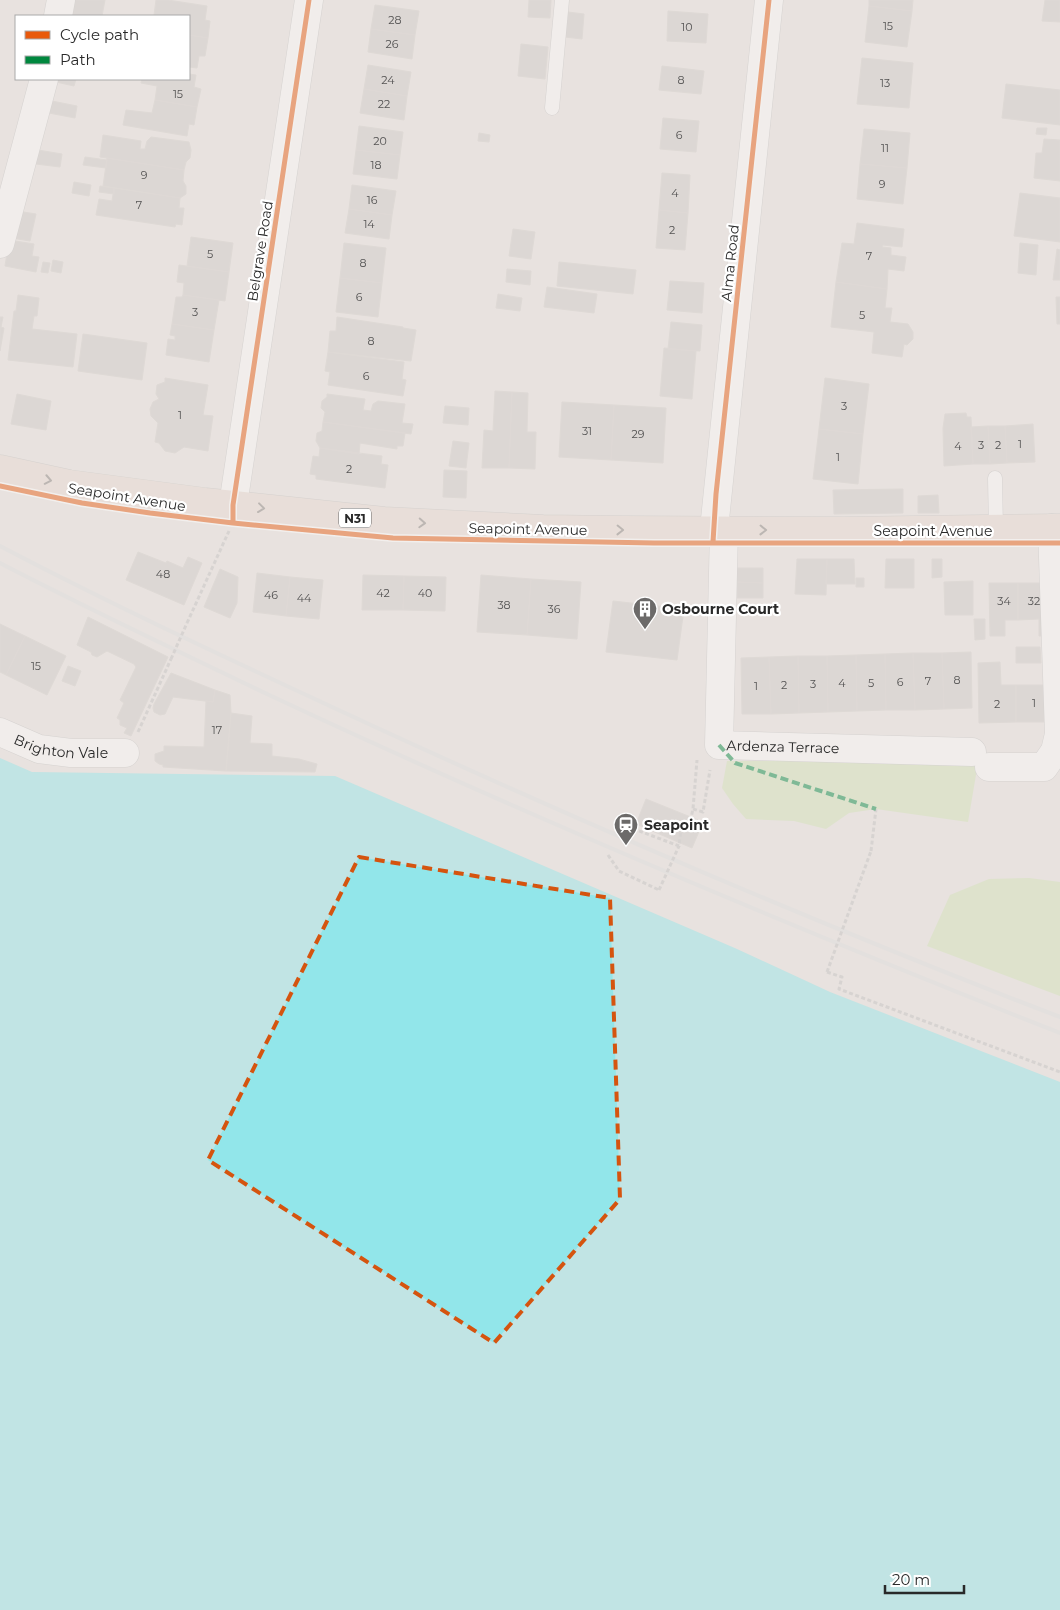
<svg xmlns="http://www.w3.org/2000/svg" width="1060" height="1610" font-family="Montserrat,sans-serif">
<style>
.green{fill:#d2e3b7}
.water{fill:#92e6ea}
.building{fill:#cfcbc8;stroke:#d3cecb}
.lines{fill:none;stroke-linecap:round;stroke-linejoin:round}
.service-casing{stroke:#c1bfc0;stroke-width:15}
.minor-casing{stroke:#c1bfc0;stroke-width:29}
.trunk-casing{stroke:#c0bebd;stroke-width:29}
.path{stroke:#c3c2c2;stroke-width:3;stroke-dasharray:4 2.5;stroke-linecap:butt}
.service{stroke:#fcfbfa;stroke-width:14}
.minor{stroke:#fcfbfa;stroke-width:28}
.trunk{stroke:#e8dad2;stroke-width:28}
.rail{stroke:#ddddde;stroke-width:4}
.path-bridge{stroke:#c3c2c2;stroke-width:3;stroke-dasharray:4 2.5;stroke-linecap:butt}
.quiet{stroke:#00873e;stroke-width:4;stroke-dasharray:8 4;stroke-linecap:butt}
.cycleway-casing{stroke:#fff;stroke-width:8}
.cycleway{stroke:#e8590c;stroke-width:5}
.oneway{stroke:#88827e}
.marked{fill:none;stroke:#d5540f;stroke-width:4;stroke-dasharray:10 6;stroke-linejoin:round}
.labels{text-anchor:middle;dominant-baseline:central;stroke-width:4.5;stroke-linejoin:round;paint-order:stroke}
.number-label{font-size:11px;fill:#535252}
.shield{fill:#fff;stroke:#696969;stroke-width:1}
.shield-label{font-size:12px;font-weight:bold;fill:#292929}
.street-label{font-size:14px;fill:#292929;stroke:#fff}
.poi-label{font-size:14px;font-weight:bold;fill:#292929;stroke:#fff;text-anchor:start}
</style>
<rect width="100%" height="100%" fill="#e8e2df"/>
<path class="green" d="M727 761H944L978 763 968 822 876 809 849 813 826 829 794 821 746 819 733 804 722 788Z
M1029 878 1060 882V996L927 946 950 895 989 879Z"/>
<path class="water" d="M0 758 32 772 335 776 737 949 830 992 1060 1082V1610H0Z"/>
<path class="building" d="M73 0H105L102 16H70Z
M156 0H168L207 6 205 20 210 21 208 38 189 35V16L154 15Z
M529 0H551L550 18 528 17Z
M869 0H913L912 11 869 6Z
M1045 0H1060V22L1042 21Z
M375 5 419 11 415 35 371 29Z
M869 6 912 11 907 47 865 42Z
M668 11 708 14 706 43 667 41Z
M568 12 584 14 582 39 565 37Z
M371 29 415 35 412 59 368 52Z
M189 35 208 38 205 56H199L197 68 189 67Z
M521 44 548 47 545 79 518 76Z
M862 58 913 63 909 108 857 104Z
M368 65 411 72 407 96 364 89Z
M662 66 704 71 701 94 659 90Z
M189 74 196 75 194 87 201 89 197 107 155 100 157 86 141 83 142 79H189Z
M57 79H76L74 86 56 82Z
M1006 84 1060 90V125L1002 118Z
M364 89 407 96 404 120 360 113Z
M155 100 197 107 194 125 189 124 187 136 123 125 126 110 152 113Z
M52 101 77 106 75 118 49 113Z
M663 118 699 121 696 152 660 149Z
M359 126 403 132 400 155 356 150Z
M1037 128H1047L1046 135 1036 134Z
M864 129 910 133 907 168 860 164Z
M479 133 490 135 489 142 478 141Z
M103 135 141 141 140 149H145L147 141 151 137 189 142 191 150 190 158 186 162 184 170 100 157Z
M1044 139 1060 140V181L1034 178 1036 153H1042Z
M38 150 62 154 60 167 36 164Z
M356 150 400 155 397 179 353 174Z
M85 157 107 160 106 168 83 165Z
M107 158 184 170 183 181 186 186V194L180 198 103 186Z
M860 164 907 168 903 204 857 199Z
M662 173 690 175 688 213 659 210Z
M74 182 91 185 89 196 72 193Z
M352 185 396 191 392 215 349 209Z
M100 186 114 188V194L99 192Z
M114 188 180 198 179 208H184L182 225 176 224 175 227 96 215 99 199 112 201Z
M1020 193 1060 198V242L1014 236Z
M349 209 392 215 389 239 345 233Z
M659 210 688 213 685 250 656 248Z
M17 211 36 214 30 241 12 238Z
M857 223 904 229 902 247 883 245 882 247 891 248V255L906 257 904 271 888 269 887 289 836 282 842 243 854 244Z
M513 229 535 232 531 259 509 256Z
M191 237 233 243 229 272 187 266Z
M9 240 34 244 32 256 39 257 36 272 5 266Z
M344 243 386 248 382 283 340 278Z
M1020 243 1038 245 1036 275 1018 273Z
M1057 249 1060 250V280H1053Z
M53 260 63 262 61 273 51 271Z
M43 262 50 263 48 273 41 272Z
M559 262 636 270 633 294 557 286Z
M179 265 229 272 225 301 183 295 184 283 177 282Z
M507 269 531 271 530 285 506 282Z
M340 278 382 283 378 317 336 312Z
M670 281 704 283 702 313 667 310Z
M836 282 887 289 885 308H892L890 322 908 324 913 332V339L907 345 904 344 902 357 872 353 874 332 831 327Z
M547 287 597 294 594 313 544 307Z
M498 294 522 298 520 311 496 308Z
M18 295 39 298 37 316H34L32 329 77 334 73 367 8 360 14 311H16Z
M183 295 219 300 214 330 172 324 176 297H182Z
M1056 297H1060V324H1057Z
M0 317H3L1 327 4 328 0 351Z
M337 317 403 327V328L416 330 411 361 328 352 330 331H336Z
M671 322 702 325 700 351 668 349Z
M172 324 214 330 209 362 166 355 168 339 175 340V336L170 335Z
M83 334 147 343 142 380 78 371Z
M664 348 696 351 692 399 660 396Z
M328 352 404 362 402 379 406 380 403 396 328 385 330 372 325 371Z
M165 378 208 385 203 415 213 416 208 451 184 447 175 453 165 451 159 443 155 442 158 423 151 416 150 409 153 402 159 399 156 394 157 385 165 382Z
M825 378 869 384 863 434 819 429Z
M495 391 512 392 509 468H482L484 430 493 431Z
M512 392 528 393 527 432H536L535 469 509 468Z
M17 394 51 401 46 430 11 424Z
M327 394 365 399 363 410 371 411 373 404 378 401 405 404 402 423 413 424 411 434 323 422 325 412 321 408 322 401 327 397Z
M562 402 614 405 611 460 559 457Z
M614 405 666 408 663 463 611 460Z
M445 406 469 408 468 425 443 423Z
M966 413 967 417H971L973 464 944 466 943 428 945 414Z
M323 422 405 433 403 446H397V449L360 443 359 454 320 448 316 441 317 433 322 431Z
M1033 424 1035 462 1007 463 1005 426Z
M988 426 990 464H973L971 427Z
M988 426H1005L1007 463 990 464Z
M819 429 863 434 858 484 813 479Z
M453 441 469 443 466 468 449 466Z
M320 448 382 456 381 464 388 465 385 488 316 479V475L310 474 313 456 319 457Z
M444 470 467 471 466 498 443 497Z
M903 489V513L834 514 833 490Z
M938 495 939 513H918V496Z
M138 552 166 563 167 561 183 568 188 557 202 563 184 605 126 580Z
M797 559H827L826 595 795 594Z
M827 559H854L855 584H826Z
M886 559H914V588H885Z
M932 559H942V577L932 578Z
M737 568H763V583L737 582Z
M220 569 238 577 237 603 230 618 204 607Z
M257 573 290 577 286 616 253 612Z
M363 575 404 576 403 610H362Z
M481 575 531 579 527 635 477 632Z
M404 576 446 577 445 611 403 610Z
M290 577 323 580 319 619 286 616Z
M856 578H864V587H856Z
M531 579 581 582 577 639 527 635Z
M973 581V615H945L944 582Z
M737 582 763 583V598H737Z
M989 583H1018V620H1005V636H990Z
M1018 583H1050L1051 636H1039V619L1018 620Z
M613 601 684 609 677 660 606 652Z
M88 617 168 657 131 736 124 733 127 728 120 725V720L117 718 124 703 120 700 136 667 134 664 107 651 97 657 92 655 91 652 77 645Z
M974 619H985V639L975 640Z
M0 624 25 636 6 675 0 672Z
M25 636 66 656 47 695 6 675Z
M1016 647H1040L1041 663H1016Z
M971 652 972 708 944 709 942 653Z
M913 653H942L944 709 915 710Z
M913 653 915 710H886L885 654Z
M885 654 886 710 857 711 856 655Z
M856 655 857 711 828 712 827 656Z
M798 656H827L828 712 799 713Z
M798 656 799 713 771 714 769 657Z
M769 657 771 714H742L741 658Z
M1000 662 1001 685H1016V722L979 723 978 663Z
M68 666 81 671 75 686 62 681Z
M171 673 215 690 213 702 173 697 165 714 160 715 154 712 153 708 154 704Z
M1016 685H1051V722H1016Z
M215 690 230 695 231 713 226 771 163 767V765L159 764 155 761V754L164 751V746L204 747 206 701 213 702Z
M231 713 252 716 250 743 272 744V756L299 759 317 764 315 772 226 771Z
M646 799 703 822 692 848 636 824Z"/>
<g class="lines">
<defs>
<path id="service" d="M552 108 562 0
M995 478 996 529"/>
<g id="minor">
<path d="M58 16 61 0"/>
<path d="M0 244 44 79"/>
<path d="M233 505 309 0"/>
<path d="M714 529 769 0"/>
<path id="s1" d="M724 530 719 745 972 752"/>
<path id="s2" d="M0 732 39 749 71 753H125"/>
<path d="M989 767H1044L1055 751 1059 734 1052 528"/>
</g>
<path id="trunk" d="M0 469 69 484 205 502 384 521 543 529 622 530 844 531 1060 528"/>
</defs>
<use href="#service" class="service-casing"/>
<use href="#minor" class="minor-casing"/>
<use href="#trunk" class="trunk-casing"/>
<path class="path" d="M187 623 229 531
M138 732 171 659
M693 809 703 812 710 770
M631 836 634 829 679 846 681 829 691 818 693 809 697 760
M871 851 876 809
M608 855 619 871 659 890
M827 972 842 977 839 989 1060 1072"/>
<use href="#service" class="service"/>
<use href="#minor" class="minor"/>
<use href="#trunk" class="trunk"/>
<path class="rail" d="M0 546C122 610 248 668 373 726 599 830 828 928 1060 1017
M0 563C88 609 178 651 267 694 527 816 792 927 1060 1033"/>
<path class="path-bridge" d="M171 659 187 623
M659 890 679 846
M827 972 871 851"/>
<path class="quiet" d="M719 745 735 763 876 809"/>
<defs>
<path id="cycleway" d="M0 486 82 503 150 513 233 523 393 538 654 543H1060
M233 523V505L309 0
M713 542 716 494 769 0"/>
</defs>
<use href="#cycleway" class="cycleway-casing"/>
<use href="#cycleway" class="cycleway"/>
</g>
<defs><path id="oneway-chevron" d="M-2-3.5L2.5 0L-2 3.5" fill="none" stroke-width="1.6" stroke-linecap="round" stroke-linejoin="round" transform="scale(1.25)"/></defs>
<g class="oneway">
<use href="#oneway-chevron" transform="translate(48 480) rotate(11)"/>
<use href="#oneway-chevron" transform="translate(261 508) rotate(7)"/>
<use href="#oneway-chevron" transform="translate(422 523) rotate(3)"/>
<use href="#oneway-chevron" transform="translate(620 530) rotate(1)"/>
<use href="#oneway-chevron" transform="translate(763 530) rotate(1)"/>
</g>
<path d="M0 0H1060V1610H0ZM359 857 610 898 620 1199 494 1343 208 1160Z" fill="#e8e2df" fill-opacity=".55" fill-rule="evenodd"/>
<path class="marked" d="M359 857 610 898 620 1199 494 1343 208 1160Z"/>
<defs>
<symbol id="building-pin" viewBox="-11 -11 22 30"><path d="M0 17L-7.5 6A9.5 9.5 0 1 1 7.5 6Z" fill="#6c6a69" stroke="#fff"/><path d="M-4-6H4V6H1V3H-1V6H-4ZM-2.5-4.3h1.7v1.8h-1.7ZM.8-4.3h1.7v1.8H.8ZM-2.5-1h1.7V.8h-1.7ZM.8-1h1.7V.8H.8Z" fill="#fff"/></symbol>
<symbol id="station-pin" viewBox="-11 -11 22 30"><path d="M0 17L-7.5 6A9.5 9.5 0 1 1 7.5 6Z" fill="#6c6a69" stroke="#fff"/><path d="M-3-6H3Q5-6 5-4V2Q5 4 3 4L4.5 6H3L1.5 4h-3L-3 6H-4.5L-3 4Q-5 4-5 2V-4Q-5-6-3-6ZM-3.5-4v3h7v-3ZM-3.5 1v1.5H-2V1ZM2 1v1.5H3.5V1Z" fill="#fff"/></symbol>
</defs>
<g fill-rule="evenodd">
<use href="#building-pin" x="631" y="595" width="28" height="38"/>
<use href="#station-pin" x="612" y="811" width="28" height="38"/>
</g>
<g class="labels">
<g class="number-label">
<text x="395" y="20">28</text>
<text x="888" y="26">15</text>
<text x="687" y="27">10</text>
<text x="392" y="44">26</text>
<text x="388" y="80">24</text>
<text x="681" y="80">8</text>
<text x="885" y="83">13</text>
<text x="178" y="94">15</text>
<text x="384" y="104">22</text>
<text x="679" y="135">6</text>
<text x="380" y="141">20</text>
<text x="885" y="148">11</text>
<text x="376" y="165">18</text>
<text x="144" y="175">9</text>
<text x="882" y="184">9</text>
<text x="675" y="193">4</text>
<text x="372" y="200">16</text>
<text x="139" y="205">7</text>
<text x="369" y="224">14</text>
<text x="672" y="230">2</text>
<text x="210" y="254">5</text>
<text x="869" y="256">7</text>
<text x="363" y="263">8</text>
<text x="359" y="297">6</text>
<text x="195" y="312">3</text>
<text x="862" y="315">5</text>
<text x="371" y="341">8</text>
<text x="366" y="376">6</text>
<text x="844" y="406">3</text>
<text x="180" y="415">1</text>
<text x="587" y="431">31</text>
<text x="638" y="434">29</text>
<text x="1020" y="444">1</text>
<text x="981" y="445">3</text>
<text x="998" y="445">2</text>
<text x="958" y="446">4</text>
<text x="838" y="457">1</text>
<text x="349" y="469">2</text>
<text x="163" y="574">48</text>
<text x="383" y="593">42</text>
<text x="425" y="593">40</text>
<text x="271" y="595">46</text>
<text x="304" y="598">44</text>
<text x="1004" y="601">34</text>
<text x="1034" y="601">32</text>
<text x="504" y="605">38</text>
<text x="554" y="609">36</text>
<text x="36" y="666">15</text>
<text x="957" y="680">8</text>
<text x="928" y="681">7</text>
<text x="900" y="682">6</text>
<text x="842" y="683">4</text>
<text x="871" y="683">5</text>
<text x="813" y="684">3</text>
<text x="784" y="685">2</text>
<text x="756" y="686">1</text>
<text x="1034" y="703">1</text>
<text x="997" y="704">2</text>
<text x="217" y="730">17</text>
</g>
<rect class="shield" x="339" y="508.5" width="32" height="19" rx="4"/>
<g class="shield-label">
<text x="355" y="518">N31</text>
</g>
<g class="street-label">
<text transform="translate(260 251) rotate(-81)">Belgrave Road</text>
<text transform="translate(730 263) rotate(-84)">Alma Road</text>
<text transform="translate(127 497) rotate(9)">Seapoint Avenue</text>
<text transform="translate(528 529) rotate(1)">Seapoint Avenue</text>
<text x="933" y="531">Seapoint Avenue</text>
<text stroke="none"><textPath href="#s2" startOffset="64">Brighton Vale</textPath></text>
<text stroke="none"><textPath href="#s1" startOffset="279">Ardenza Terrace</textPath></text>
</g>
<g class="poi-label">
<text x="662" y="609">Osbourne Court</text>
<text x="644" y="825">Seapoint</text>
</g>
</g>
<rect x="15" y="15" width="175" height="65" fill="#ffffff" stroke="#a9a9a9"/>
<rect x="25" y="31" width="25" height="8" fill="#e8590c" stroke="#a9a9a9"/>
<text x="60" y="40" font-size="15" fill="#292929">Cycle path</text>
<rect x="25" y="56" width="25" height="8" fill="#00873e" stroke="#a9a9a9"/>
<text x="60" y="65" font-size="15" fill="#292929">Path</text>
<path d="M885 1585v8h79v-8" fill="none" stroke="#292929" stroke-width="2.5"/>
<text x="892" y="1585" font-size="15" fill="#292929" stroke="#ffffff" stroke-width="4" paint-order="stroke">20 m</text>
</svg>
